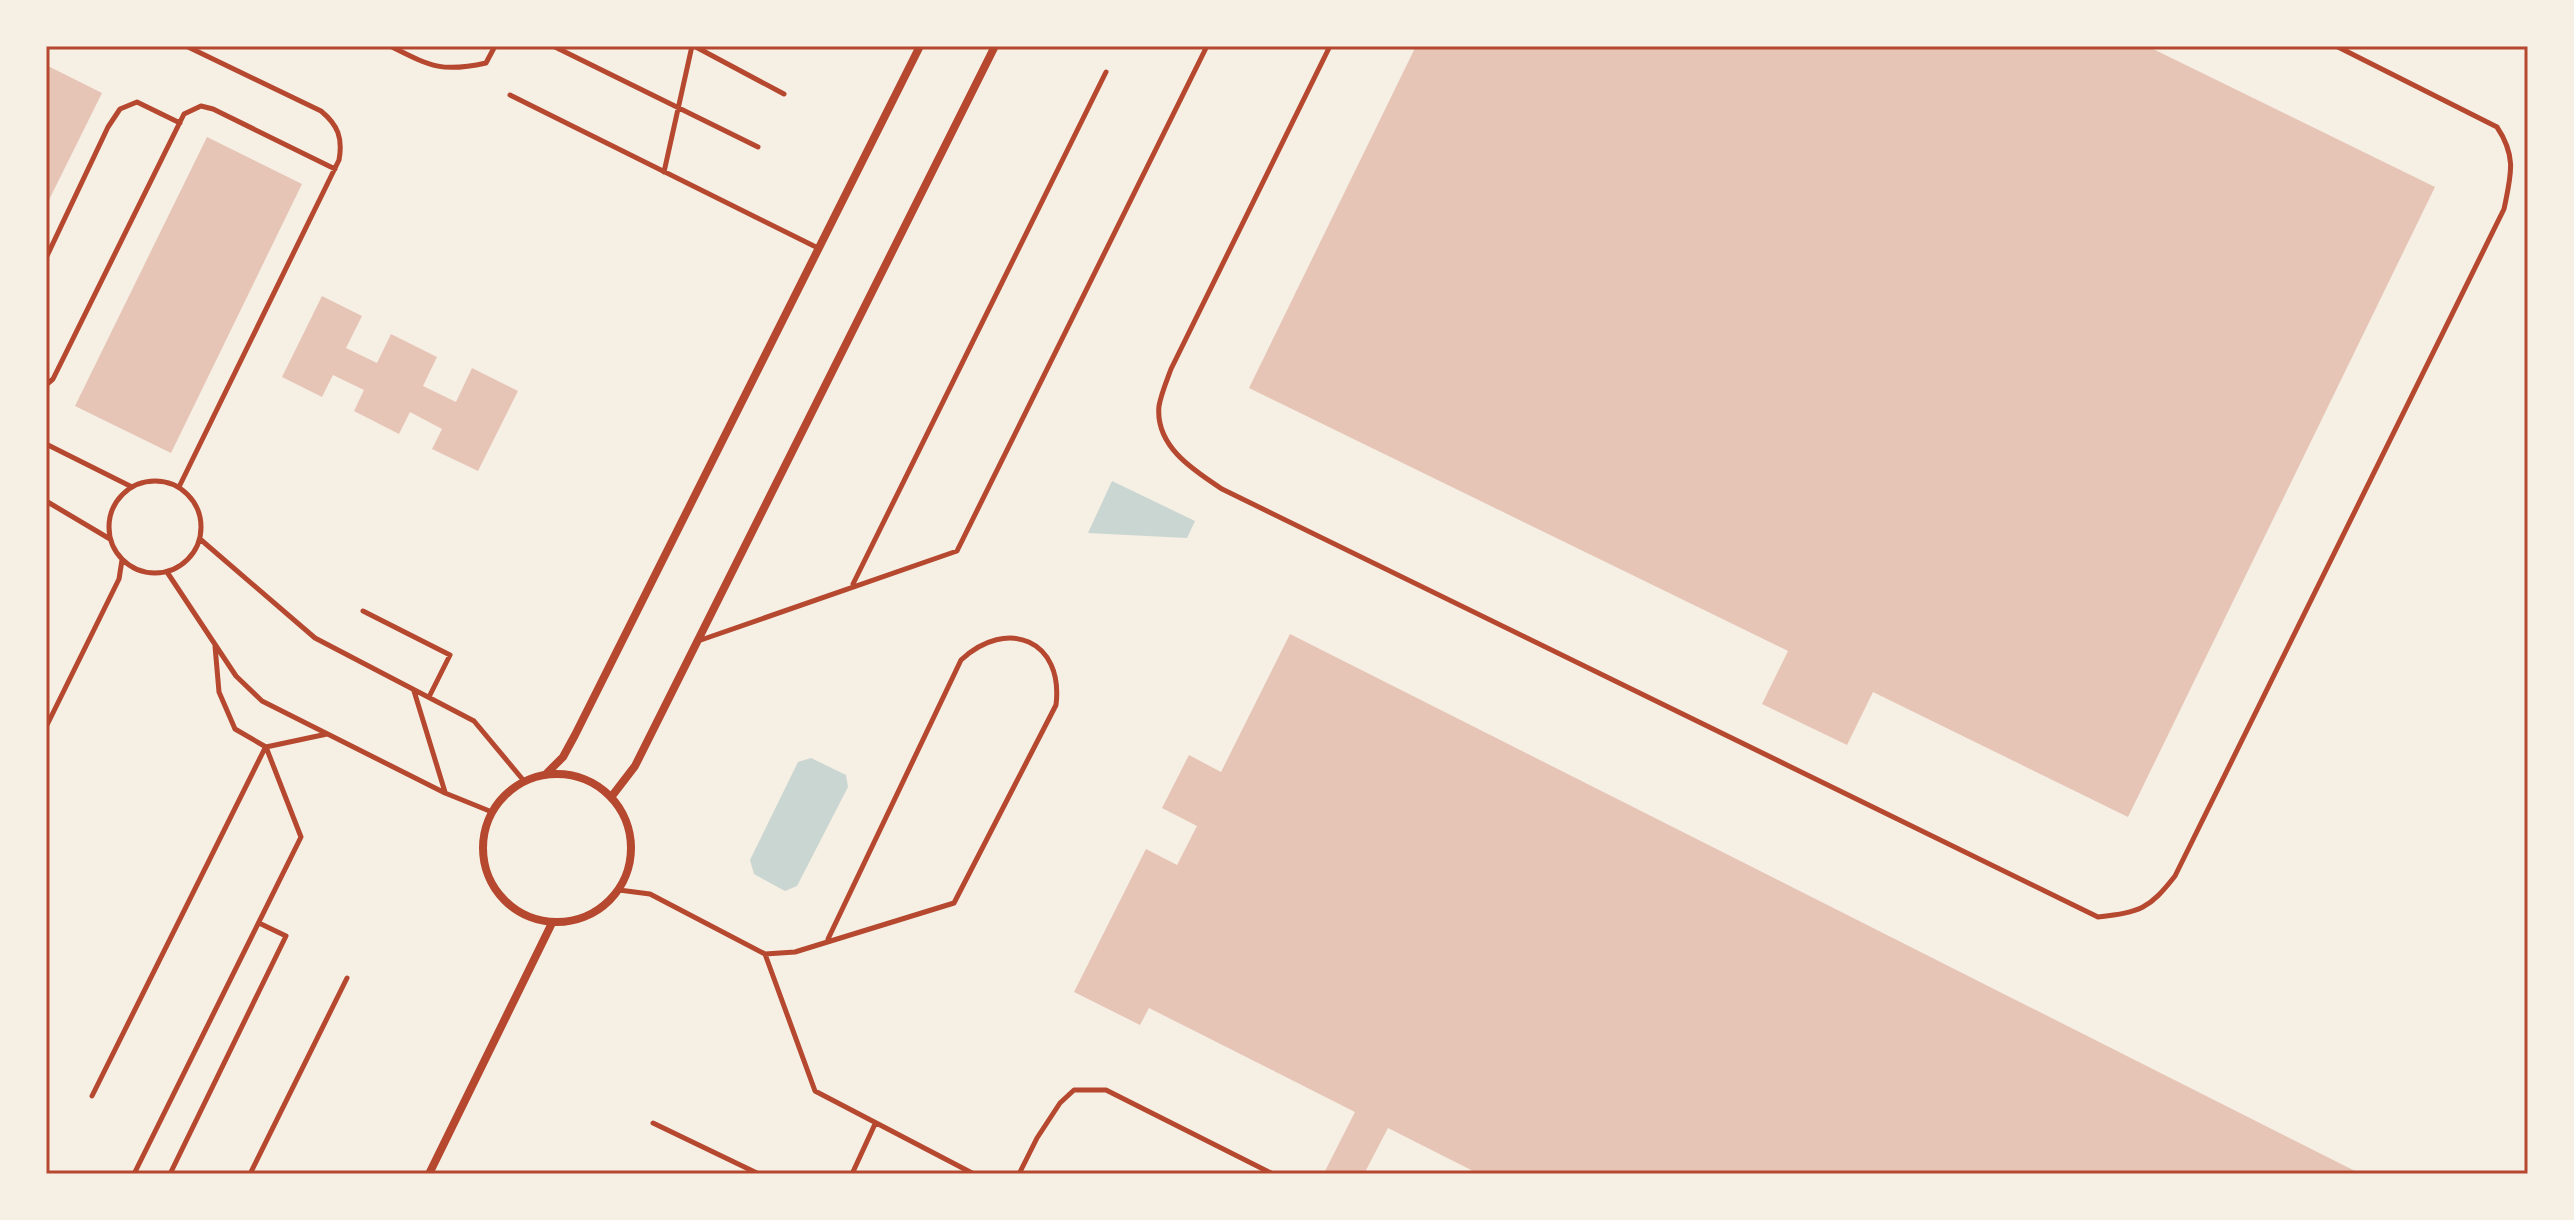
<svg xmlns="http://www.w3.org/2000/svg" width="2574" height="1220" font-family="'Golos Text',sans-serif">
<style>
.water{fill:#c9d6d2}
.building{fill:#e6c5b7}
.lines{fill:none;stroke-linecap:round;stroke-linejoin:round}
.service{stroke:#b5482f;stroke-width:5}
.minor{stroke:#b5482f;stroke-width:8}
.neatline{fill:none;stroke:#b5482f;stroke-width:3}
</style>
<rect width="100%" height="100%" fill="#f6efe4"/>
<path class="water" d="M1112 481 1195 521 1187 538 1088 533Z
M811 758 846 775 848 787 797 886 785 891 754 874 750 860 798 762Z"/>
<path class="building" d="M1416 46H2147L2435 187 2128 817 1873 692 1847 745 1762 704 1788 651 1249 388Z
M46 65 102 93 46 206Z
M207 137 302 184 171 453 75 406Z
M322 296 362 316 346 348 377 363 391 334 437 357 423 386 456 402 472 368 518 391 478 471 432 449 442 429 410 412 399 434 354 411 364 390 333 375 322 397 282 377Z
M1290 634 2361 1174H1479L1388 1128 1364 1174 1324 1173 1355 1112 1149 1008 1140 1025 1074 992 1146 849 1177 865 1197 826 1162 808 1189 755 1221 772Z"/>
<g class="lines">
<path class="service" d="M390 46C430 66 441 73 486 63L495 46
M553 46 758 147
M694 46 784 94
M1330 46 1171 369C1167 380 1161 394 1159 406 1155 446 1193 470 1222 489L2098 917C2141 912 2149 909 2175 876L2504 209C2511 175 2517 157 2497 127L2336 46
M510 95 818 248
M664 172 692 46
M46 258 108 127 120 109 137 102 180 123
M46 385 53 379 184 114 201 106 213 109 335 169
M46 444 132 487
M109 527a46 46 0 1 1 92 0a46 46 0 1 1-92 0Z
M179 487 339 160C343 138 338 125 321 111L186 46
M46 501 110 539
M200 539 315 638 474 721 524 781
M167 572 236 676 262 701 445 793 492 812
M853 584 1106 72
M363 611 450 655 429 697
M698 641 957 551 1207 46
M414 691 445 792
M46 727 119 579 122 560
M266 747 327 734
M619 890 650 894 765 954 815 1091 974 1174
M765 954 795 952 954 903 1056 705C1064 640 1007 617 961 660L828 939
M92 1096 265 748
M653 1123 759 1174
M134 1174 301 837 266 747 235 729 219 692 215 646
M170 1174 286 936 259 923
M250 1174 347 978
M852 1174 875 1124
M1019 1174 1037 1138 1060 1103 1074 1090H1106L1273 1174"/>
<path class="minor" d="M483 848a74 74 0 1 1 148 0a74 74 0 1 1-148 0Z
M546 774 563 757 575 735 920 46
M612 796 635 766 995 46
M429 1174 552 923"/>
</g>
<rect width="2574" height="1220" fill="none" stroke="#f6efe4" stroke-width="96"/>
<rect x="48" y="48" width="2478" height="1124" class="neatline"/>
</svg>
